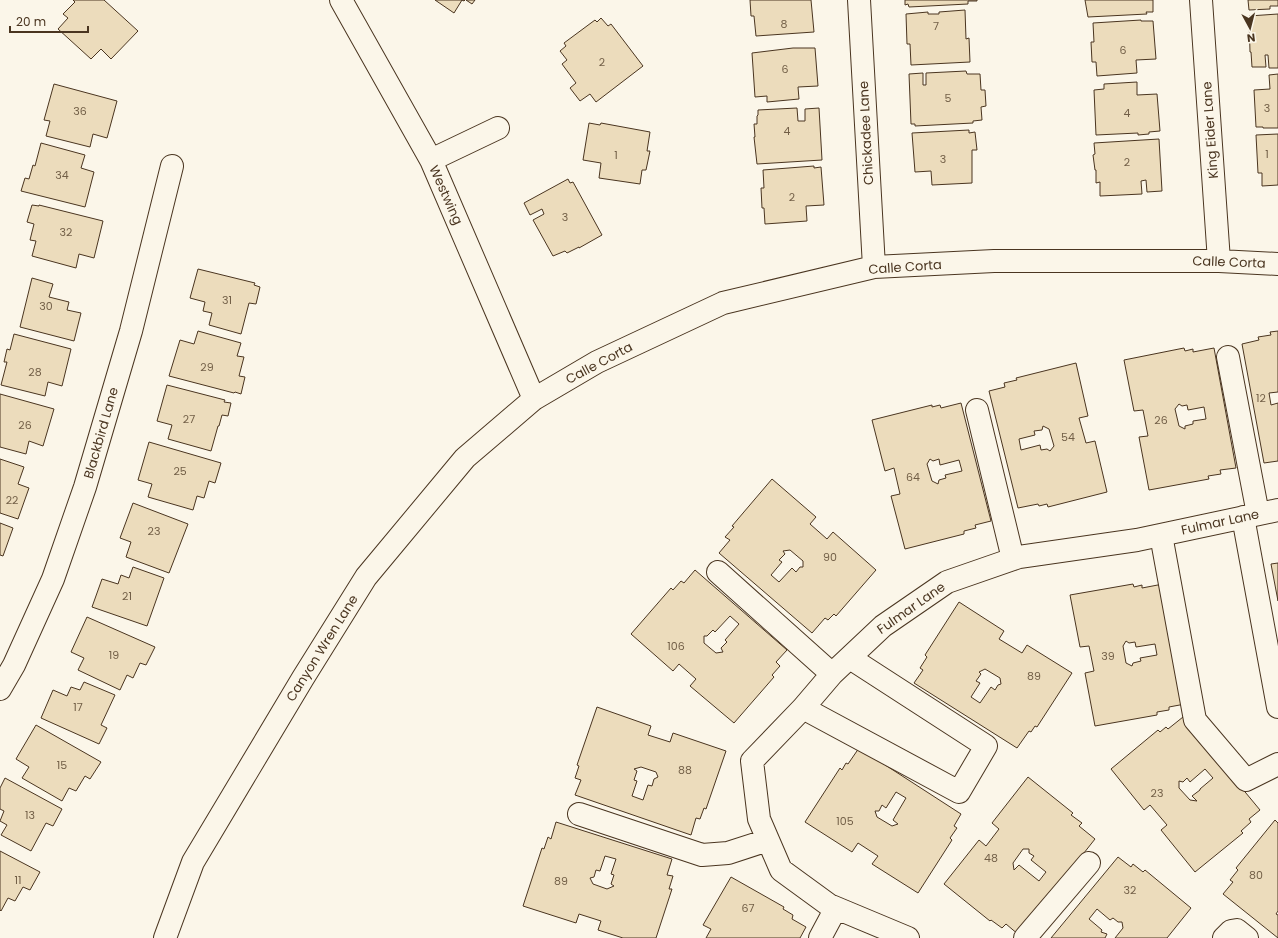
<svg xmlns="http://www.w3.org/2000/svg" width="1278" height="938" font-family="Poppins,sans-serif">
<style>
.building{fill:#ecdcbc;stroke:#4a3520;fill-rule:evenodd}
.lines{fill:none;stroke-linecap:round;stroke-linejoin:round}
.minor-casing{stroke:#4a3520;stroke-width:24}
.minor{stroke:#fbf6e9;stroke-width:22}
.labels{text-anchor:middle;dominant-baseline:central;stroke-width:3;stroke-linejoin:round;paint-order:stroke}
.number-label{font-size:11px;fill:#725f47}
.street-label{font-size:13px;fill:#4a3520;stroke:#fbf6e9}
</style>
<rect width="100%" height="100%" fill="#fbf6e9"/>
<path class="building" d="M73 0H104L138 31 111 59 101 49 91 59 58 29 68 18 63 14 75 2Z
M435 0H465L464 1 462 0 454 13Z
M466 0H475L472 4Z
M750 0H811L814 32 756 36 754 16H751Z
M905 0H977V1H968V4L909 7 908 4 905 5Z
M1085 0H1153V12H1146L1147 14 1088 17Z
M1248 0H1278V6H1270V9L1249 10Z
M965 10 966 39 969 38 970 62 911 65 910 44H907L906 14 928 12V14H939V12Z
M1278 14V68H1269L1268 55H1265L1266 67H1252L1251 52H1250L1249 16Z
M601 18 608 26 611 24 643 66 596 102 590 94 580 101 570 88 576 83 562 64 567 60 560 51 566 46 564 43 595 20 597 22Z
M1141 20V21H1153L1156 59 1136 60 1137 73 1097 76 1096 62H1092L1091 42H1094L1093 23Z
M793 48H815L818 86 798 87 799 99 767 102V96L755 97 752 53Z
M966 71 967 74H980L981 90H985L986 106 981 107 982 120 973 121V123L915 126V124H911L909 74 923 73V85H926V73Z
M1278 74V128H1263V127H1256L1254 90 1270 89 1269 75Z
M1137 82V95L1157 94 1160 131 1149 132V134L1138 135V133L1096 135 1094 90 1104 89V84Z
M54 84 117 101 107 138 93 134 90 147 46 136 50 121 44 120Z
M797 108 798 121H805V109L819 108 822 160 757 164 754 137H755L754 124H757V116L758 115V110Z
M589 123 600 125 601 123 650 132 647 151H650L646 170H642L640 184 599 178 601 163 583 160Z
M969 130V133L975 132 977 150H972V183L932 185 931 171 915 172 912 133Z
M1278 134V185L1262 186V173H1258L1256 135Z
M1159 139 1162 191 1147 192 1146 180 1141 181 1142 194 1100 196V182L1096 183V170H1095L1093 155 1095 154 1094 143Z
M41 143 85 155 81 168 94 172 85 207 21 191 25 178 29 179 33 165 35 166Z
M814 166V168L821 167 824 205 806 206 807 221 765 224 764 208H762L761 188H764L763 170Z
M568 179 570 183 573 182 602 235 579 248V247L567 253 565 251 553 256 533 220 544 214 542 209 530 215 524 203Z
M32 205 39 206V205L103 221 94 258 79 254 76 268 32 256 36 241 30 240 34 224 27 222Z
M198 269 255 283 254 285 260 287 256 304 249 303 241 334 209 325 212 313 203 311 205 302 190 298Z
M32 278 53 284 49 297 69 302 67 310 81 313 74 341 20 327Z
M198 331 241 343 237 356 244 357 239 376 245 377 241 394 235 392 234 393 169 376 180 340 194 344Z
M1278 331V392L1269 393 1271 405 1278 403V461L1264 463 1242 344 1259 340 1258 337 1271 335 1270 332Z
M14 334 71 349 62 386 48 382 45 396 1 385 7 362H4L7 349 10 350Z
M1184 348 1185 351 1193 349V352L1214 348 1236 468 1220 470 1221 474 1208 476 1209 479 1149 490 1139 437 1148 436 1143 410 1134 411 1124 360ZM1179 404 1182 406 1187 405 1188 410 1204 407 1206 419 1193 421V424L1185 426V429L1179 426 1175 409Z
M1076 363 1088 416 1079 418 1086 443 1095 441 1107 492 1048 507 1047 504 1039 506 1038 504 1018 508 989 391 1005 387 1004 383 1017 380 1016 378ZM1043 426 1049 429 1054 446 1050 451 1047 449 1041 450 1040 445 1021 450 1019 439 1035 435 1034 431 1042 430Z
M167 385 225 400 224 402 231 403 228 416 222 415 219 426H218L211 451 168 439 172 425 157 421Z
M0 394 54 409 43 446 29 441 26 454 0 447Z
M961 403 991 521 975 525 976 528 964 531V534L905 549 891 496 900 494 894 468 885 471 872 420 932 405V407L940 405 941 408ZM930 459 933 461 939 459 940 465 959 460 962 471 945 475 946 478 939 480 938 484 932 481 927 464Z
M149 442 221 463 215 483 209 481 204 498 197 496 193 510 148 497 152 484 138 480Z
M0 459 24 467 18 484 29 488 18 519 0 513Z
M772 479 816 517 810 524 827 539 833 532 876 570 836 616 834 614 828 620 825 618 812 633 719 553 730 540 725 537 734 527 732 526ZM790 550 803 561V567H800L796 572 792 568 779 582 771 575 782 562 779 560 785 554 783 551Z
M133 503 188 524 169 573 126 557 131 542 120 538Z
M0 523 13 528 3 556 0 555Z
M1278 563V601L1271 564Z
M133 567 164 578 147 626 92 607 102 579 118 584 121 575 129 578Z
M695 570 787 650 776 662 780 666 772 675 774 677 734 723 690 686 696 679 679 664 673 671 631 634 671 588 673 590 681 581 684 583ZM730 616 739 624 725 640 727 642 721 648 723 652 716 653 704 643V636H707L713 630 715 632Z
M1133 584 1134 587 1142 585V588L1163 584 1185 704 1169 707V710L1157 712V715L1095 726 1085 673 1094 671 1089 646 1080 647 1070 595ZM1126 641 1129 643 1135 642 1136 647 1155 644 1157 655 1140 658 1141 661 1133 663 1132 666 1126 663 1123 646Z
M959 602 1004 631 999 639 1022 653 1027 645 1072 673 1037 727 1035 726 1031 732 1029 731 1017 748 914 683 923 670 920 668 927 657 925 655ZM985 669 1000 678 1001 684 998 685 995 690 991 687 980 703 971 697 980 683 976 681 981 674 979 672Z
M87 617 155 647 146 665 140 663 133 678 127 675 120 690 78 670 84 658 71 652Z
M84 682 115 695 101 725 107 728 99 744 41 718 53 690 67 696 71 687 80 690Z
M597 707 651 726 648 735 670 742 673 733 726 751 706 809 704 808 700 819 696 818 691 835 575 795 581 780 575 778 579 766 577 765ZM641 767 656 772 658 777 654 779 652 786 648 785 643 800 632 796 637 781 634 780 637 771 634 769Z
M1183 717 1260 810 1249 819 1251 822 1241 831 1243 833 1195 872 1161 830 1167 825 1150 805 1144 810 1111 769 1158 730 1160 732 1166 727 1168 729ZM1205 769 1213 778 1200 789V790L1192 796 1197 801 1190 800 1179 788V781L1183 782 1187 778 1190 782Z
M36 725 101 762 90 779 85 776 76 791 69 788 62 801 22 778 29 767 16 759Z
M859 748 961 814 954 826 957 828 950 838 952 840 918 893 872 864 878 856 858 843 852 852 805 822 840 768 842 770 846 763 848 764ZM896 792 906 798 893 820 898 824 892 826 877 817 875 811H879L882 805 886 808Z
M1028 777 1073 813 1071 815 1082 823 1079 826 1095 839 1019 935 1006 924 1002 928 991 920 990 921 944 884 979 840 986 846 999 829 992 823ZM1023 849H1029V853L1034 856 1031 860 1046 872 1039 881 1019 865 1014 870 1013 863Z
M5 778 62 809 53 826 46 823 31 851 1 835 7 825 0 821 4 811 0 809V788Z
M1275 820 1278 823V911L1276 914 1278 915V938L1223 894 1233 882 1230 880 1238 870 1236 868Z
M556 822 672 859 667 875 673 876 669 889H672L656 938H623L598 930 601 921 579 914 576 923 523 906 542 848 544 849 548 837 551 839ZM605 856 616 859 611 874 614 875 611 884 614 886 607 889 593 884 590 878 594 877 596 870 600 871Z
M0 851 40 872 30 890 23 887 15 901 8 898 1 911 0 910Z
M1118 857 1131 867 1133 864 1143 872 1145 870 1191 908 1167 938H1115L1123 928 1122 922H1118L1113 918 1110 920 1097 909 1089 919 1102 930 1101 932 1107 934 1105 938H1051Z
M731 877 784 907 783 909 793 915 792 919 806 927 800 938H706L711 929 703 925Z"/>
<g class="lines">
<defs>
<path id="minor" d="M341 0 431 160 534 399
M859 0 874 267
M1201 0 1219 261
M431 160 498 128
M1228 357 1258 514
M977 410 1013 559
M1243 517 1278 707
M1161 535 1195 720 1246 780 1278 764
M718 572 832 674
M0 689 14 665 53 579 85 487 131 331 172 166
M803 708 959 792 986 746 850 658
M579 814 702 855 728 853 768 840
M165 938 193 862 303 678 366 577 465 458 534 399 597 362 723 303 874 267 994 261H1219L1278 264
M820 938 836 908
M908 938 829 905 781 870 759 819 752 761 803 708 832 674 883 626 947 582 1019 557 1137 540 1278 510
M1025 938 1089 863
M1224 938 1231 931 1237 930 1247 938"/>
</defs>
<use href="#minor" class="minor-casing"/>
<use href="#minor" class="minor"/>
</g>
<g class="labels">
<g class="number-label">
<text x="784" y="24">8</text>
<text x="936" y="26">7</text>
<text x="1123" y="50">6</text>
<text x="602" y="62">2</text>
<text x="785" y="69">6</text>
<text x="948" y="98">5</text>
<text x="1267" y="108">3</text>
<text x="80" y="111">36</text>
<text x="1127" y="113">4</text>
<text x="787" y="131">4</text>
<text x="1267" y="154">1</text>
<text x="616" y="155">1</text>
<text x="943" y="159">3</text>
<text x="1127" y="162">2</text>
<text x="62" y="175">34</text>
<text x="792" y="197">2</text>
<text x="565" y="217">3</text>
<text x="66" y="232">32</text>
<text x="227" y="300">31</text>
<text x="46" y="306">30</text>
<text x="207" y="367">29</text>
<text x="35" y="372">28</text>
<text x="1261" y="398">12</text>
<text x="189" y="419">27</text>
<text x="1161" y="420">26</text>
<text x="25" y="425">26</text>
<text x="1068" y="437">54</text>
<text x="180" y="471">25</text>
<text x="913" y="477">64</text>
<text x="12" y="500">22</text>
<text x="154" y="531">23</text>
<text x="830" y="557">90</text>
<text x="127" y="596">21</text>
<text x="676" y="646">106</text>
<text x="114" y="655">19</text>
<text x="1108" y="656">39</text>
<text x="1034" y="676">89</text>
<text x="78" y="707">17</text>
<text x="62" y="765">15</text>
<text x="685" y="770">88</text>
<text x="1157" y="793">23</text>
<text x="30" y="815">13</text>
<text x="845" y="821">105</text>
<text x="991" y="858">48</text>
<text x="1256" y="875">80</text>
<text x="18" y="880">11</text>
<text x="561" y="881">89</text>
<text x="1130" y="890">32</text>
<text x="748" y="908">67</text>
</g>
<g class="street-label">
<text transform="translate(1210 130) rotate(-94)">King Eider Lane</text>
<text transform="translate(866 133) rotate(-93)">Chickadee Lane</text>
<text transform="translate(446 195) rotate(66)">Westwing</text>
<text transform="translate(1229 262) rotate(2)">Calle Corta</text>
<text transform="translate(905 267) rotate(-4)">Calle Corta</text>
<text transform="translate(599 363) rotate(-28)">Calle Corta</text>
<text transform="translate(101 433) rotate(-74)">Blackbird Lane</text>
<text transform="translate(1220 522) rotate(-12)">Fulmar Lane</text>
<text transform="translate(911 608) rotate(-35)">Fulmar Lane</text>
<text transform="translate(322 648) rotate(-58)">Canyon Wren Lane</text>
</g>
</g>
<g transform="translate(1250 28) rotate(173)" stroke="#fbf6e9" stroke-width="3" paint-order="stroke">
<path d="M0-3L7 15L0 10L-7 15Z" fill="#4a3520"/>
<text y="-6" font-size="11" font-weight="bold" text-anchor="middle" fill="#4a3520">N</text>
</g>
<path d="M10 26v6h78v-6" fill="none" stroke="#4a3520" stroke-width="2"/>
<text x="16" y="26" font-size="12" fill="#4a3520" stroke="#fbf6e9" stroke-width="3" paint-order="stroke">20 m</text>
</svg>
